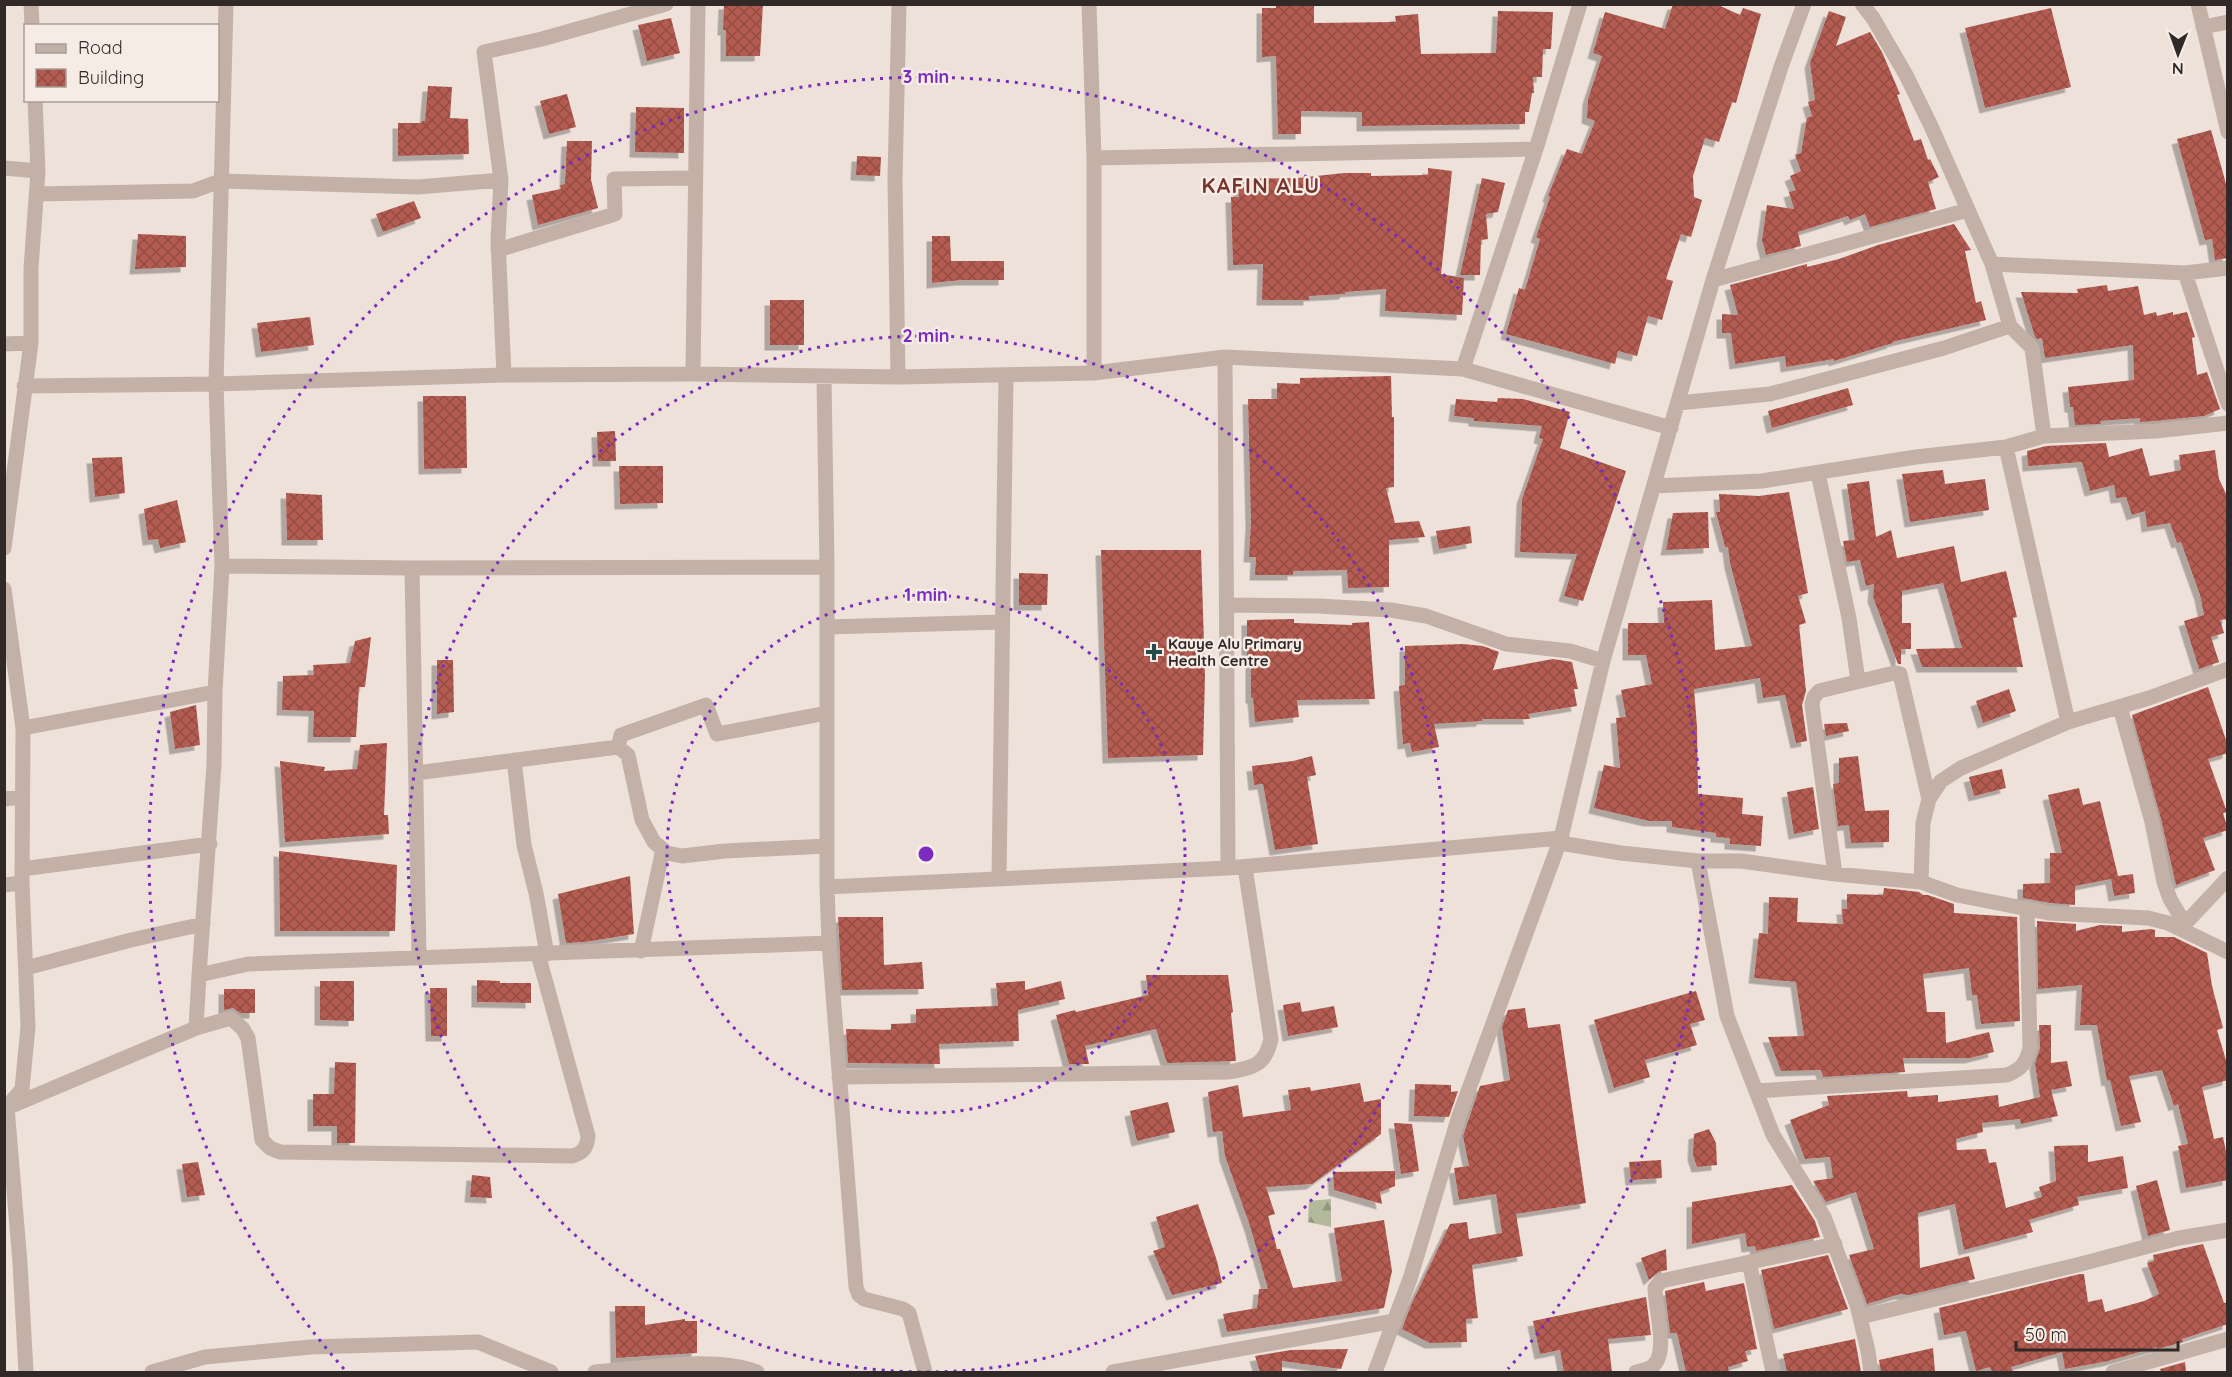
<svg xmlns="http://www.w3.org/2000/svg" width="2232" height="1377" font-family="Quicksand,sans-serif">
<style>
.forest{fill:url(#forest-firs)}
.building{fill:url(#building-cross-hatch);filter:url(#shadow)}
.lines{fill:none;stroke-linecap:round;stroke-linejoin:round}
.minor{stroke:#c3b1a8;stroke-width:15}
.ring{fill:none;stroke:#7b2cbf;stroke-width:3;stroke-dasharray:3 6}
.poi-dot{fill:#224c4a;stroke:#f6ece5;stroke-width:2}
.labels{text-anchor:middle;dominant-baseline:central;stroke-width:5;stroke-linejoin:round;paint-order:stroke}
.poi-label{font-size:15px;font-weight:bold;fill:#312927;stroke:#f6ece5;text-anchor:start}
.district-label{font-size:21px;font-weight:bold;letter-spacing:1.5px;fill:#74332b;stroke:#f6ece5}
.centre{fill:#7b2cbf;stroke:#f6ece5;stroke-width:3}
.ring-label{font-size:18px;text-anchor:middle;font-weight:bold;fill:#7b2cbf;stroke:#f6ece5;stroke-width:5;stroke-linejoin:round;paint-order:stroke}
</style>
<defs>
<pattern id="forest-firs" width="22" height="20" patternUnits="userSpaceOnUse" patternTransform="scale(1.5)"><rect width="22" height="20" fill="#b3ba9c"/><path d="M5 1l3.5 6h-7zM16 11l3.5 6h-7z" fill="#92977f"/></pattern>
<pattern id="building-cross-hatch" width="8" height="8" patternUnits="userSpaceOnUse" patternTransform="scale(1.5)"><rect width="8" height="8" fill="#b45c51"/><path d="M0 0l8 8M0 8l8-8" fill="none" stroke="#934c43"/></pattern>
<filter id="shadow"><feDropShadow dx="-5.5" dy="5.5" stdDeviation="0" flood-color="#0004"/></filter>
</defs>
<rect width="100%" height="100%" fill="#ede1da"/>
<path class="forest" d="M1331 1199V1227L1308 1222 1309 1201Z"/>
<path class="building" d="M724 4H763L760 56H726V30H723Z
M1276 4H1314V23L1396 22 1395 16 1418 14 1421 54 1496 53 1498 11 1553 12 1551 49H1543L1542 77H1533L1534 93H1532L1529 112H1525V124L1362 126V112L1301 111V134H1278L1276 56 1262 57V8H1276Z
M1673 4H1716L1740 15 1743 8 1761 14 1736 103 1732 102 1719 142 1705 138 1693 176 1694 197 1702 200 1691 237 1681 234 1666 279 1673 281 1662 320 1648 316 1637 356 1618 351 1615 364 1506 334 1519 288 1525 290 1540 239 1536 237 1550 197 1548 196 1567 149 1582 154 1595 121 1587 118 1588 99 1602 56 1593 53 1605 12 1665 29Z
M2051 8 2071 87 1985 108 1965 28Z
M1829 11 1846 17 1836 46 1870 32 1882 52 1900 94 1897 95 1914 141 1921 139 1928 160 1930 159 1939 177 1928 182 1936 209 1870 227 1865 214 1850 220 1848 216 1798 232 1801 246 1766 255 1762 240 1767 205 1794 209 1789 192 1796 190 1790 176 1801 171 1795 155 1801 153 1807 118 1812 116 1808 102 1815 100 1810 63Z
M671 18 680 53 647 61 638 25Z
M428 86 452 87 450 118 468 119 469 154 398 156V123H421L422 121H425Z
M567 94 576 127 549 134 540 101Z
M636 107 684 108V153L635 152Z
M2211 130 2228 191V258L2215 260 2212 239 2205 240 2177 139Z
M567 141H592L591 180 598 208 538 225 532 195 561 189 560 185 565 184Z
M857 156 881 157 880 176 856 175Z
M1428 168 1452 171 1441 274 1464 278 1462 315 1385 311 1386 289 1345 292V294L1309 296V300H1262L1263 264 1233 265 1231 197H1239L1238 179 1298 178 1344 173H1371V176L1428 175Z
M1482 178 1505 183 1498 212 1486 214 1488 239 1481 240 1480 275H1460Z
M414 201 421 218 383 232 376 214Z
M1954 224 1971 250 1965 251 1976 303 1981 301 1986 320 1892 342 1893 343 1834 361V359L1786 367 1785 356 1735 364 1731 333H1722V314L1738 315 1730 285 1807 264V267L1839 259 1878 245Z
M138 234 186 236V267L135 269Z
M932 236H950L951 261H1004V280H961L932 283Z
M2107 285 2108 291 2138 286 2144 315 2156 312 2157 316 2173 312V315L2187 312 2195 337 2192 338 2197 375 2207 372 2220 409 2204 416 2155 421 2140 422V418L2100 421 2101 424 2075 425 2073 407H2070L2068 387 2134 380 2133 345 2045 358 2042 338 2037 339 2035 337 2021 292 2078 293 2077 289Z
M770 300H804V345H770Z
M310 317 314 345 261 352 257 323Z
M1391 376 1392 417H1394V487L1386 488 1395 523 1419 521 1425 537 1389 540V587L1348 588 1347 570 1293 571V575H1255L1256 557H1249L1251 522 1248 399H1277V383L1300 384V378Z
M1848 388 1853 405 1772 428 1768 411Z
M423 396H466L467 468 424 469Z
M1498 398 1523 399 1570 412 1560 448 1626 471 1583 601 1564 596 1577 554 1520 552 1522 499 1543 439 1539 438 1542 426 1474 421V418L1454 416 1456 399 1497 402Z
M615 431 616 461H598L597 432Z
M2106 443 2109 457 2142 448 2150 476 2181 470 2179 455 2215 450 2219 479 2228 498V619L2220 620 2224 633 2211 637 2219 662 2199 669 2184 621 2204 615 2200 595 2181 542 2177 543 2170 523 2147 527 2145 511 2132 515 2126 497 2116 498 2114 485 2090 491 2082 462 2028 466 2027 451 2046 446Z
M122 457 125 493 95 497 92 458Z
M619 466H663V503L620 504Z
M1943 470 1945 484 1985 479 1989 510 1910 522 1902 474Z
M1869 481 1876 537 1891 530 1897 558 1954 546 1961 582 2006 571 2017 617 2013 618 2023 667H1922L1916 649 1962 648 1943 583 1902 591V623H1911V649H1901V664H1898L1873 597 1874 584 1866 586 1860 560 1847 562 1843 541 1855 540 1847 484Z
M1789 492 1808 593 1798 596 1806 623 1799 625 1806 691 1802 705 1807 741 1796 743 1785 695 1763 698 1760 678 1694 689 1697 727 1698 794 1743 798 1742 814 1763 816 1761 846 1730 844V838L1716 837V833L1672 827V821H1649L1594 808 1604 765 1620 768 1616 718 1626 717 1621 690 1652 684 1646 655H1628V623H1664L1663 602 1712 600 1715 650 1752 646 1730 563 1728 547H1725L1716 512H1720L1719 494 1759 496Z
M286 493 322 495 323 540H287Z
M177 500 186 542 160 548 158 539 148 540 144 509Z
M1708 512 1709 548 1666 550 1673 513Z
M1470 526 1472 543 1439 549 1436 531Z
M1101 550H1201L1205 675 1203 755 1108 758Z
M1019 573 1048 574 1047 605H1019Z
M1294 619V623L1352 625V623L1369 622 1375 699 1297 700 1299 717 1255 722 1253 698H1251V658H1247V620Z
M371 637 365 687H359L356 737H313L314 711 282 710 283 676 314 675 313 665 350 663 355 641Z
M1463 644 1483 646 1499 652 1493 670 1553 659 1572 662 1578 689H1574L1577 706 1528 714 1530 719H1482V721L1434 724 1439 747 1412 752 1410 743 1403 744 1399 686 1405 685V646Z
M437 660H453L454 712 437 714Z
M2208 687 2228 746V753L2208 759 2227 812 2223 813 2228 830 2203 838 2215 870 2176 885 2161 819 2132 715Z
M2009 689 2016 711 1983 723 1976 701Z
M196 705 200 745 175 749 170 712Z
M1847 723 1849 731 1826 736 1824 724Z
M387 743 384 815H388L389 834 285 842 280 761 325 767 324 771 357 769 360 745Z
M1312 756 1316 775 1307 777 1318 844 1275 850 1263 784 1254 785 1252 766 1293 761Z
M1858 756 1865 811 1889 810V842L1851 843 1849 825 1838 826 1833 784 1839 783V758Z
M2002 769 2006 788 1974 796 1969 777Z
M1813 787 1819 829 1794 834 1787 792Z
M2079 788 2083 805 2100 801 2118 876 2133 874 2135 893 2114 896 2111 879 2075 886V905L2050 903 2023 898V884L2050 883V853H2062L2048 795Z
M279 851 397 865 395 931H280Z
M630 876 634 934 585 942 566 943 558 894Z
M1884 888 1919 892 1923 895H1928L1954 904V913L2017 917 2020 1021 1981 1024 1977 995H1972L1969 968 1923 974 1927 1012H1945L1946 1043 1989 1032 1994 1052 1970 1058H1903L1905 1072 1823 1077 1821 1070 1781 1071 1768 1037 1804 1036 1796 982 1754 978 1759 933 1768 934 1769 897 1798 898 1797 922 1843 924 1842 909H1847V894L1883 895Z
M838 917H883L884 965 922 962 924 989 842 990Z
M2037 921 2076 924V931L2100 925 2122 926V932L2151 929 2155 930V937H2174L2207 953 2212 986 2223 1028 2217 1030 2228 1067V1080L2202 1087 2214 1139 2223 1137 2228 1161V1180L2186 1188 2178 1146 2188 1144 2178 1104 2174 1106 2162 1070 2129 1076 2141 1122 2121 1126 2110 1080 2107 1081 2097 1025H2080L2082 985 2038 989Z
M1146 975H1228L1233 1012 1231 1013 1236 1061 1167 1063 1156 1029 1085 1046 1089 1064H1069L1056 1015 1075 1010 1076 1012 1148 995Z
M477 980 500 981V983H531V1003L477 1002Z
M320 981H354V1021L320 1020Z
M1025 981V990L1061 981 1065 999 1018 1010 1019 1041 939 1044 940 1064 848 1063 846 1029 891 1030V1024L916 1023V1009L998 1006 996 983Z
M430 988H447V1036H431Z
M224 989H255V1013H240L233 1008 224 1010Z
M1696 991 1705 1020 1690 1024 1697 1045 1645 1060 1650 1077 1614 1088 1594 1020Z
M1300 1002 1302 1012 1334 1006 1338 1027 1288 1036 1283 1005Z
M1525 1008 1528 1028 1560 1024 1586 1203 1516 1214 1523 1256 1472 1265 1478 1318 1466 1319 1467 1342 1430 1343 1402 1329 1411 1305 1450 1224 1467 1222 1469 1239 1502 1233 1496 1194 1459 1200 1454 1168 1469 1166 1463 1136 1480 1086 1510 1080 1502 1027 1508 1010Z
M2039 1025H2051V1063L2067 1061 2072 1086 2051 1090 2058 1116 2021 1124 2020 1119 1982 1123 1983 1132 1956 1139 1957 1150 1986 1149 1989 1163 1996 1162 2006 1208 2042 1197 2039 1187 2056 1181 2054 1146 2088 1145V1162L2123 1156 2128 1188 2077 1197 2079 1205 2029 1220 2033 1232 1964 1250 1955 1204 1918 1213 1920 1268 1969 1256 1975 1279 1909 1295 1900 1294 1867 1304 1849 1255 1874 1249 1856 1192 1826 1202 1813 1181 1833 1178 1830 1157 1805 1159 1790 1120 1829 1105 1827 1096 1907 1091 1908 1097 1938 1095V1102L1998 1095 1999 1107 2040 1097 2035 1064 2040 1048Z
M335 1062 356 1063 355 1143H337V1126H313V1094H334Z
M1360 1083 1364 1102 1381 1099V1134L1312 1184 1266 1187 1275 1214 1268 1216 1277 1249H1280L1293 1288 1342 1281 1334 1228 1384 1220 1392 1271 1384 1308 1227 1332 1223 1314 1257 1308 1259 1289H1268L1250 1226 1225 1156 1222 1131 1213 1132 1208 1092 1238 1085 1243 1117 1291 1110 1288 1090 1310 1087 1311 1091Z
M1415 1084 1451 1085V1092L1458 1091 1449 1117 1414 1116Z
M1168 1102 1175 1132 1137 1141 1130 1111Z
M1394 1123 1412 1124 1419 1171 1401 1174Z
M1709 1129 1716 1143 1717 1165 1697 1167 1693 1155 1694 1134Z
M1661 1160 1662 1178 1631 1180 1629 1162Z
M198 1162 205 1195 187 1197 182 1164Z
M1395 1171V1186L1380 1192 1382 1204 1334 1190 1333 1172Z
M472 1175 490 1177 492 1198 470 1197Z
M2157 1180 2170 1230 2148 1236 2136 1186Z
M1792 1185 1815 1221 1820 1237 1756 1251 1755 1246 1747 1247 1745 1233 1692 1244V1202Z
M1198 1204 1217 1261 1222 1283 1172 1295 1153 1251 1165 1247 1156 1217Z
M2203 1244 2224 1303 2228 1302V1324L2182 1339 2183 1342 2157 1349V1347L2108 1361 2065 1369 2062 1352 2011 1367 2013 1372H1992L1990 1367 1976 1371 1966 1331 1944 1335 1939 1308 2080 1274H2084L2088 1302 2102 1299 2105 1312 2144 1301 2159 1294 2147 1263 2154 1261 2153 1255Z
M1666 1249 1667 1270 1658 1272 1649 1280 1641 1258Z
M1828 1255 1848 1309 1774 1329 1761 1270Z
M1704 1282 1706 1291 1744 1283 1757 1349 1745 1351 1748 1361 1728 1367 1729 1372H1686L1677 1333H1670L1665 1291Z
M1646 1297 1651 1335 1608 1339 1612 1372H1564L1560 1350 1540 1354 1533 1321Z
M615 1306H645V1325L685 1319V1321H697V1353L616 1358Z
M1855 1339 1861 1372H1787L1783 1354Z
M1933 1348 1935 1372H1881L1879 1360Z
M1348 1349 1341 1369 1282 1361V1372H1260L1255 1356 1291 1350Z
M2185 1362 2186 1372H2161L2160 1369Z"/>
<g class="lines">
<path class="minor" d="M31 4 32 26
M1089 4 1094 158V373
M1862 4 1873 18 1906 75 1931 126 1992 264 2010 326 2032 348 2044 436
M2198 4 2228 132
M2203 27 2228 22
M1094 158 1536 149
M4 168 38 171
M501 180 498 240 504 375
M37 194 193 191 220 181 418 187 501 180 484 52 542 39 666 4
M498 250 615 214 614 179 695 178
M1992 264 2185 273 2228 268
M2185 273 2228 404
M1713 280 1968 210
M4 344 31 343
M1225 357 1228 868
M1463 369 1536 149 1580 4
M693 374 698 4
M824 377 827 567V887
M898 377 895 179 899 4
M24 386 216 384 504 375 693 374 898 377 1094 373 1225 357 1463 369 1671 428
M1678 403 1770 394 1944 348 2010 326
M2006 447 2068 722
M1818 473 1849 618 1858 681
M1654 486 1762 481 1916 457 2006 447 2044 436 2156 431 2228 423
M4 548 31 343V268L38 171 35 100
M222 566 412 568 827 567
M412 568 419 958
M4 589 23 728 22 883 28 1027 22 1089 7 1107 20 1263 26 1372
M1227 605 1318 606 1391 610 1426 616 1506 644 1570 651 1603 661
M827 627 1002 622
M2120 707 2152 822 2164 882 2170 899 2185 924
M23 728 215 692
M618 747 621 735 706 705 717 734 827 713
M514 760 524 845 536 893 547 954
M416 773 618 747 628 755 642 820 654 842 667 853 682 856 725 851 827 846
M4 799 21 797
M1698 861 1727 1016 1773 1135 1824 1217 1857 1305 1868 1351 1871 1372
M22 869 210 844
M1835 874 1812 704 1814 697 1819 691 1894 673 1900 674 1929 799
M999 879 1006 375
M1921 882 1923 823 1929 799 1941 781 1961 768 2068 722 2149 698 2228 669
M4 885 22 883
M2181 928 2228 878
M829 943 856 1287 859 1295 864 1299 903 1309 909 1313 925 1372
M641 951 663 849
M26 968 131 940 203 924
M199 975 214 765 215 692 222 566 216 384 226 4
M196 1028 231 1018 243 1029 248 1038 262 1140 270 1148 280 1152 572 1156C583 1153 587 1148 588 1136L538 954
M839 1077 1229 1072C1254 1067 1265 1066 1271 1039L1245 867
M1756 1091 2007 1075C2022 1069 2026 1063 2030 1048L2027 908
M4 1109 196 1028 199 975 248 964 829 943 827 887 1228 868 1561 838 1566 844 1621 853 1698 861H1741L1835 874 1921 882 1957 895 2049 913 2148 918 2168 923 2228 952
M1749 1262 1773 1372
M1860 1317 2077 1265 2179 1238 2228 1230
M152 1372 205 1357 311 1347 478 1342 551 1372
M595 1372C641 1369 714 1355 757 1372
M1113 1372 1394 1321
M1375 1372 1410 1279 1459 1116 1561 838 1603 661 1713 280 1781 67 1804 4
M1636 1372C1641 1371 1649 1369 1653 1366 1669 1352 1655 1308 1655 1288L1661 1281 1835 1244
M2113 1372 2228 1339"/>
</g>
<g class="ring">
<circle cx="926" cy="854" r="259"/>
<circle cx="926" cy="854" r="518"/>
<path d="M344 1369A777 777 0 1 1 1508 1369"/>
</g>
<path class="poi-dot" d="M1151 643h6v6h6v6h-6v6h-6v-6h-6v-6h6z"/>
<g class="labels">
<g class="poi-label">
<text x="1168" y="643">Kauye Alu Primary<tspan x="1168" dy="17">Health Centre</tspan></text>
</g>
<g class="district-label">
<text x="1261" y="185">KAFIN ALU</text>
</g>
</g>
<circle cx="926" cy="854" r="9" class="centre"/>
<g class="ring-label">
<text x="926" y="83">3 min</text>
<text x="926" y="342">2 min</text>
<text x="926" y="601">1 min</text>
</g>
<rect width="2232" height="1377" fill="none" stroke="#312927" stroke-width="12"/>
<rect x="24" y="24" width="195" height="78" fill="#f6ece5" stroke="#a79e99" stroke-width="1.5"/>
<rect x="36" y="44" width="30" height="9" fill="#c3b1a8" stroke="#a79e99" stroke-width="1.5"/>
<text x="78" y="54" font-size="18" fill="#312927">Road</text>
<rect x="36" y="69" width="30" height="18" fill="url(#building-cross-hatch)" stroke="#a79e99" stroke-width="1.5"/>
<text x="78" y="84" font-size="18" fill="#312927">Building</text>
<g transform="translate(2178 54) rotate(181)" stroke="#f6ece5" stroke-width="4.5" paint-order="stroke">
<path d="M0-4.5L10 22L0 15L-10 22Z" fill="#312927"/>
<text y="-9" font-size="16" font-weight="bold" text-anchor="middle" fill="#312927">N</text>
</g>
<path d="M2016 1341v9h162v-9" fill="none" stroke="#312927" stroke-width="3"/>
<text x="2025" y="1341" font-size="18" fill="#312927" stroke="#f6ece5" stroke-width="4.5" paint-order="stroke">50 m</text>
</svg>
